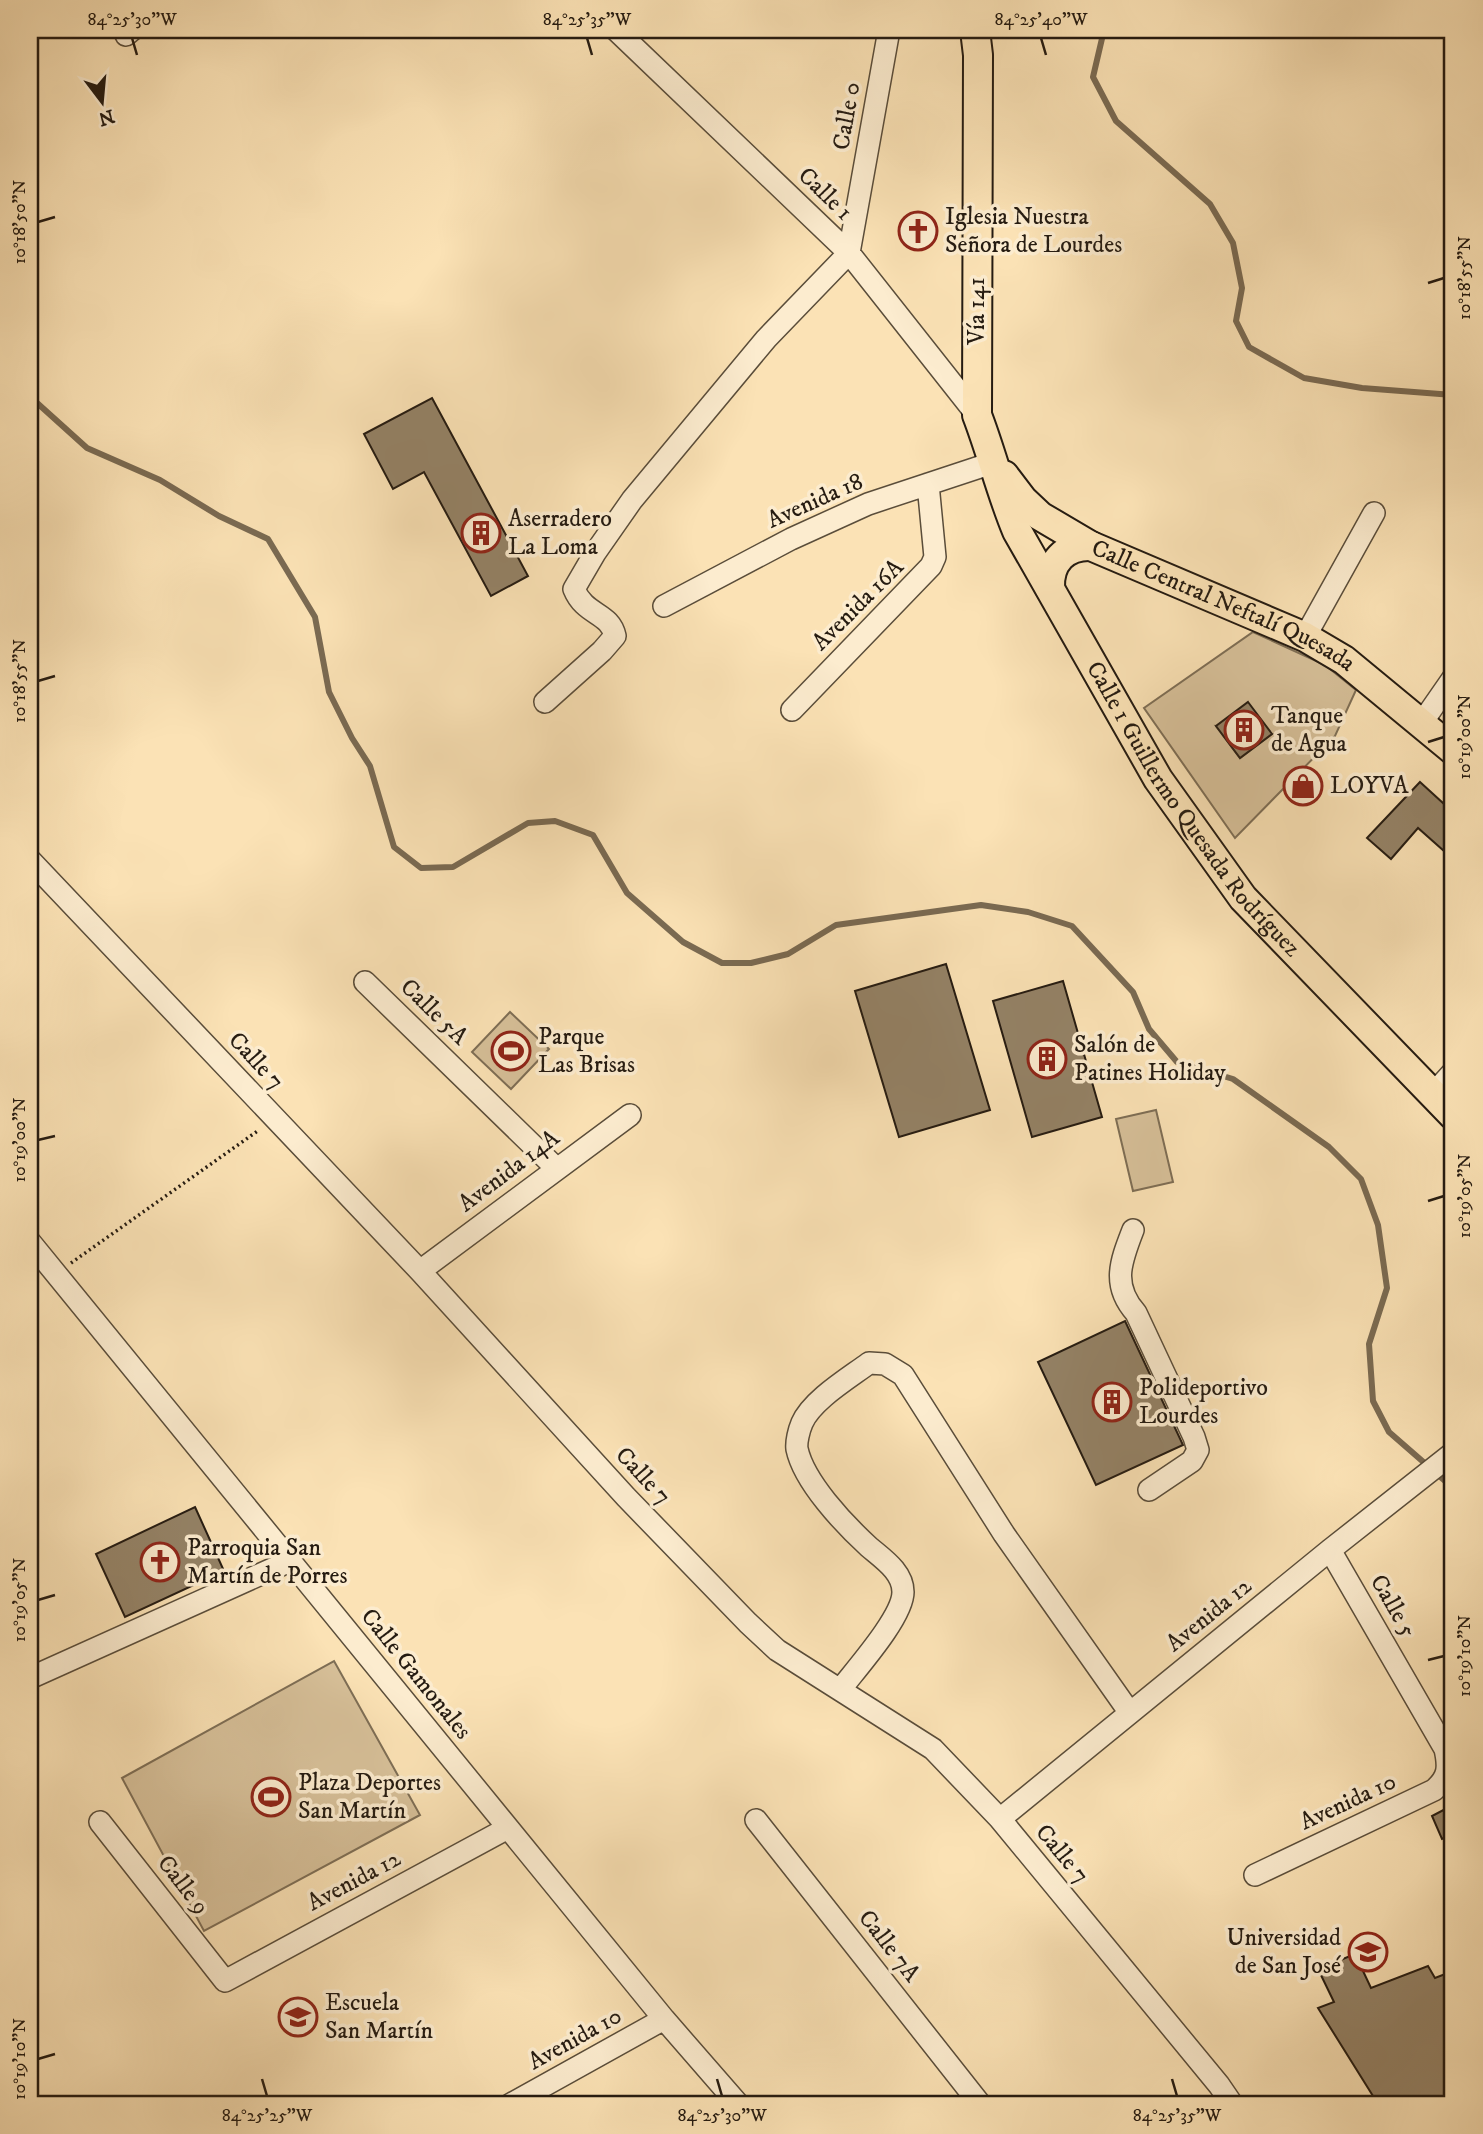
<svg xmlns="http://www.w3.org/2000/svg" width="1483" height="2134" font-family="'IM FELL DW Pica',serif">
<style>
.green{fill:#d7c099;stroke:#7e6e55;stroke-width:2;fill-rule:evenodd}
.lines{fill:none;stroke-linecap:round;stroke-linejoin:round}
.stream{stroke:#7a6a52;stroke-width:6}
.building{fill:#948266;stroke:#251b11;stroke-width:2}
.minor-casing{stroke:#5a4d3a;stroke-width:24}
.major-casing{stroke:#251b11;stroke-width:32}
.path{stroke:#251b11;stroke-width:3.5;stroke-dasharray:2 3.5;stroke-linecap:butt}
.minor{stroke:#fceccf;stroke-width:21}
.major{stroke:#fbe2b5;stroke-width:28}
.ticks{fill:none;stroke:#251b11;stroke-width:2.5}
.labels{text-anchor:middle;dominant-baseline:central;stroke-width:7;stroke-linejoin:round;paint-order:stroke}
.street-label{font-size:24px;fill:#251b11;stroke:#fceccf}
.poi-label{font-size:24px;fill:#251b11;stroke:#fceccf;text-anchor:start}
.neatline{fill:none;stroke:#251b11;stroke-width:2.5}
.ticks-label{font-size:18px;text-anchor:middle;fill:#251b11}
</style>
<rect width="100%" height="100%" fill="#fbe2b5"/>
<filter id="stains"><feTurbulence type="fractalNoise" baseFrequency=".00286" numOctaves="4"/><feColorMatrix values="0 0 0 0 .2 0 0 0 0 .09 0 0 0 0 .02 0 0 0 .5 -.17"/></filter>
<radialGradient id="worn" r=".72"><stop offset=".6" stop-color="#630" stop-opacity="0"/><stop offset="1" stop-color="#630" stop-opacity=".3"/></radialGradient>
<path class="green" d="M1253 632 1325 665 1356 690 1335 736 1235 838 1144 708ZM1216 726 1272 734 1240 758Z
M510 1012 549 1049 511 1089 472 1052Z
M1156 1110 1173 1182 1133 1191 1116 1119Z
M334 1661 420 1815 204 1931 122 1778Z"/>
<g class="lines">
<path class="stream" d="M1104 30 1093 77 1116 121 1210 204 1233 243 1242 288 1236 321 1249 347 1304 378 1362 388 1453 395
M30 390 36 402 87 448 160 480 219 516 268 539 315 617 329 692 352 738 370 766 394 847 421 868 453 867 528 823 555 821 593 835 627 893 683 942 722 963H751L788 954 836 925 981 905 1028 912 1072 926 1133 992 1149 1029 1177 1062 1233 1079 1329 1147 1361 1179 1378 1225 1387 1288 1369 1344 1373 1401 1389 1432 1428 1466
M1436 1473 1453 1488"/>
</g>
<path class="building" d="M432 398 528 576 491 596 424 472 393 489 364 434Z
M1248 702 1272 734 1240 758 1216 726Z
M1300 772 1319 788 1306 801 1288 784Z
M1420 782 1443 803 1453 792V859L1418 828 1391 859 1367 838Z
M946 964 990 1110 899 1137 855 991Z
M1063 981 1102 1117 1032 1137 993 1001Z
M1125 1321 1183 1445 1096 1485 1038 1362Z
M195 1507 224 1571 125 1617 96 1554Z
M1453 1805V1834L1442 1839 1432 1816Z
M1355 1954 1371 1988 1428 1966 1435 1978 1453 1971V2104H1378L1318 2008 1334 2002 1318 1969Z"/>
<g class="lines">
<defs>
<path id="minor" d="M616 30 849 253 977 415
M126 35 132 30
M849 253 889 30
M664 606 791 539 868 504 995 462
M1305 637 1374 513
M545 702 602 651 615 636C610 612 585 616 574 589L595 553 632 500 766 339 849 253
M792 710 931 566 935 557 928 484
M1421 724 1453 678
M30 860 420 1271 626 1497 748 1623 777 1650 933 1749 1000 1819 1219 2085 1232 2104
M365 982 556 1168
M1432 1095 1453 1072
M1133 1230C1121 1261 1111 1285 1136 1313L1194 1437 1198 1450 1192 1461 1149 1490
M30 1242 664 2019 738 2104
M420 1271 630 1115
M30 1678 290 1561
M840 1690C856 1669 903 1617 903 1592 903 1572 883 1559 869 1547 844 1524 804 1482 797 1449 796 1442 799 1430 802 1423 812 1400 849 1378 869 1363L885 1364 903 1375 1004 1534 1130 1713
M1000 1819 1330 1550 1453 1453
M756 1820 980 2104
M100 1822 225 1981 508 1828
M1255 1875 1434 1790C1449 1777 1449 1767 1445 1749L1330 1550
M511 2104 664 2019"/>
<g id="major">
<path id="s1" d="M975 30 978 55 977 415C992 454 1001 493 1017 531L1158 779 1243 898 1453 1115"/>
<path id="s2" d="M1004 475 1023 500 1040 516 1091 546 1305 637 1344 660 1453 750"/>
<path d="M1050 588C1049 562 1065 545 1091 546"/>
</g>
</defs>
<use href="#minor" class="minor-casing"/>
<use href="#major" class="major-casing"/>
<path class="path" d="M71 1263 259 1130"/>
<use href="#minor" class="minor"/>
<use href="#major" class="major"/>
</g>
<path class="ticks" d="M132 38 137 55M587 38 592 55M1041 38 1046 55M38 222 55 217M1428 283 1444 278M38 681 55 676M1428 742 1444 737M38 1140 55 1136M1428 1201 1444 1196M38 1600 55 1595M1428 1660 1444 1656M38 2059 55 2054M262 2079 267 2096M717 2079 722 2096M1172 2079 1177 2096"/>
<defs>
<symbol id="church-ring" viewBox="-11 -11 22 22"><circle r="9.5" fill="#fceccf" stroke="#8f2418" stroke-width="1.5"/><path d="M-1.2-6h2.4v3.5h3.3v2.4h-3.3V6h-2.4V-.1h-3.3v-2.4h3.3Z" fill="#8f2418"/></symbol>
<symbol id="building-ring" viewBox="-11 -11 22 22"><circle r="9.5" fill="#fceccf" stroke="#8f2418" stroke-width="1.5"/><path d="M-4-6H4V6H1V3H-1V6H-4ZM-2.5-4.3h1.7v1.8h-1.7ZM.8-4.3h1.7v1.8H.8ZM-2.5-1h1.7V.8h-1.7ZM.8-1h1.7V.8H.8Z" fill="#8f2418"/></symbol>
<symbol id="shop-ring" viewBox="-11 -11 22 22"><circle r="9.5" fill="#fceccf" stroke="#8f2418" stroke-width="1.5"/><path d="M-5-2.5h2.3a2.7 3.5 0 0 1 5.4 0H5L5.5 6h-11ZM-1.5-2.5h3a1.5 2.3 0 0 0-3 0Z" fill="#8f2418"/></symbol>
<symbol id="stadium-ring" viewBox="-11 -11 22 22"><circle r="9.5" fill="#fceccf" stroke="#8f2418" stroke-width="1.5"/><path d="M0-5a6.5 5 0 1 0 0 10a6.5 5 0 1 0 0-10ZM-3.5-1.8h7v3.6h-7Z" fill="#8f2418"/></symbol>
<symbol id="university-ring" viewBox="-11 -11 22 22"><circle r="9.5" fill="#fceccf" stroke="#8f2418" stroke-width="1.5"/><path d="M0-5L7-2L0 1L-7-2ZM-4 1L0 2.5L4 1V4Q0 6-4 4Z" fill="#8f2418"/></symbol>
<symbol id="school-ring" viewBox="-11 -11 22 22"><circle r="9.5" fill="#fceccf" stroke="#8f2418" stroke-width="1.5"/><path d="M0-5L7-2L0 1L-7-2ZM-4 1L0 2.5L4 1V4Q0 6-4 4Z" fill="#8f2418"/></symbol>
</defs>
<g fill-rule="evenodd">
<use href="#church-ring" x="896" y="209" width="44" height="44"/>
<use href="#building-ring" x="459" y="511" width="44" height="44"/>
<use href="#building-ring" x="1222" y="708" width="44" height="44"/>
<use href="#shop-ring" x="1281" y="764" width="44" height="44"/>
<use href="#stadium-ring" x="489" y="1029" width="44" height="44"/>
<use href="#building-ring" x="1025" y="1037" width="44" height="44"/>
<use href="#building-ring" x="1090" y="1380" width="44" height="44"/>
<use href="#church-ring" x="138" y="1540" width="44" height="44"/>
<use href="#stadium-ring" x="249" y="1775" width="44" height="44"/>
<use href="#university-ring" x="1346" y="1930" width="44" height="44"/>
<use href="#school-ring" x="276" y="1995" width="44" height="44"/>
</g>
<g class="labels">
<g class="street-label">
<text transform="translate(847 116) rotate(-80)">Calle 0</text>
<text transform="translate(825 194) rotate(44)">Calle 1</text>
<text transform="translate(977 311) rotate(-90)">Vía 141</text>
<text transform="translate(815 501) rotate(-24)">Avenida 18</text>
<text transform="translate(858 605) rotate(-45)">Avenida 16A</text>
<text stroke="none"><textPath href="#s2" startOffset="259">Calle Central Neftalí Quesada</textPath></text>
<text stroke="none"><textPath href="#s1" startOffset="838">Calle 1 Guillermo Quesada Rodríguez</textPath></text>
<text transform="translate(434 1012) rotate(44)">Calle 5A</text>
<text transform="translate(256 1061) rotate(47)">Calle 7</text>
<text transform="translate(509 1171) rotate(-37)">Avenida 14A</text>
<text transform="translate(643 1476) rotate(47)">Calle 7</text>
<text transform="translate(1393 1606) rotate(60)">Calle 5</text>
<text transform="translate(1209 1615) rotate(-39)">Avenida 12</text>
<text transform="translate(416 1674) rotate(51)">Calle Gamonales</text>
<text transform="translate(1348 1802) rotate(-25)">Avenida 10</text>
<text transform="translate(1062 1854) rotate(50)">Calle 7</text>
<text transform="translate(354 1881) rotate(-28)">Avenida 12</text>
<text transform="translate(183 1885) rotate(52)">Calle 9</text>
<text transform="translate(889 1946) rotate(52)">Calle 7A</text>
<text transform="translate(575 2039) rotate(-29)">Avenida 10</text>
</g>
<g class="poi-label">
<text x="945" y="217">Iglesia Nuestra<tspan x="945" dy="28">Señora de Lourdes</tspan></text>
<text x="508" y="519">Aserradero<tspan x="508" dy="28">La Loma</tspan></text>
<text x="1271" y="716">Tanque<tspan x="1271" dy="28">de Agua</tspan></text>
<text x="1330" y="786">LOYVA</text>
<text x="538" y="1037">Parque<tspan x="538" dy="28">Las Brisas</tspan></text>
<text x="1074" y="1045">Salón de<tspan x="1074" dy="28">Patines Holiday</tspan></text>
<text x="1139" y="1388">Polideportivo<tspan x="1139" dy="28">Lourdes</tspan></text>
<text x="187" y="1548">Parroquia San<tspan x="187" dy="28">Martín de Porres</tspan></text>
<text x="298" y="1783">Plaza Deportes<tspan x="298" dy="28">San Martín</tspan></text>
<text x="1341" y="1938" text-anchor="end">Universidad<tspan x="1341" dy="28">de San José</tspan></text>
<text x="325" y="2003">Escuela<tspan x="325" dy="28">San Martín</tspan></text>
</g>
</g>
<rect width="1483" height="2134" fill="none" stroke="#fbe2b5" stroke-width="77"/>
<g transform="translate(102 102) rotate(164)" stroke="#fceccf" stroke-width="5" paint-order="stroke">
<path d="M0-5L12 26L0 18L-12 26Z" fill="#251b11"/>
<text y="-10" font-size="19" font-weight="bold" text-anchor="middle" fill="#251b11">N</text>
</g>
<rect x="38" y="38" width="1406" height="2058" class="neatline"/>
<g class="ticks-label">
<text x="132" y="25">84°25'30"W</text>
<text x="587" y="25">84°25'35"W</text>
<text x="1041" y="25">84°25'40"W</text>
<text transform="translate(19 222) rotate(-90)" y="6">10°18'50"N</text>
<text transform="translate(1464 278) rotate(-90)" y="6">10°18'55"N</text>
<text transform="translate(19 681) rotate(-90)" y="6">10°18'55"N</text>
<text transform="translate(1464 737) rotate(-90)" y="6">10°19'00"N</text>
<text transform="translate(19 1140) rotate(-90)" y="6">10°19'00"N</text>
<text transform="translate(1464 1196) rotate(-90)" y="6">10°19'05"N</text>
<text transform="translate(19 1600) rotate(-90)" y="6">10°19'05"N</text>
<text transform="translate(1464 1656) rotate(-90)" y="6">10°19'10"N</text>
<text transform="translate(19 2059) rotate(-90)" y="6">10°19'10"N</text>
<text x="267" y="2121">84°25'25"W</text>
<text x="722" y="2121">84°25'30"W</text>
<text x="1177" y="2121">84°25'35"W</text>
</g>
<rect width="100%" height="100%" filter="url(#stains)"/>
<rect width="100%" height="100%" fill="url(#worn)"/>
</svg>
